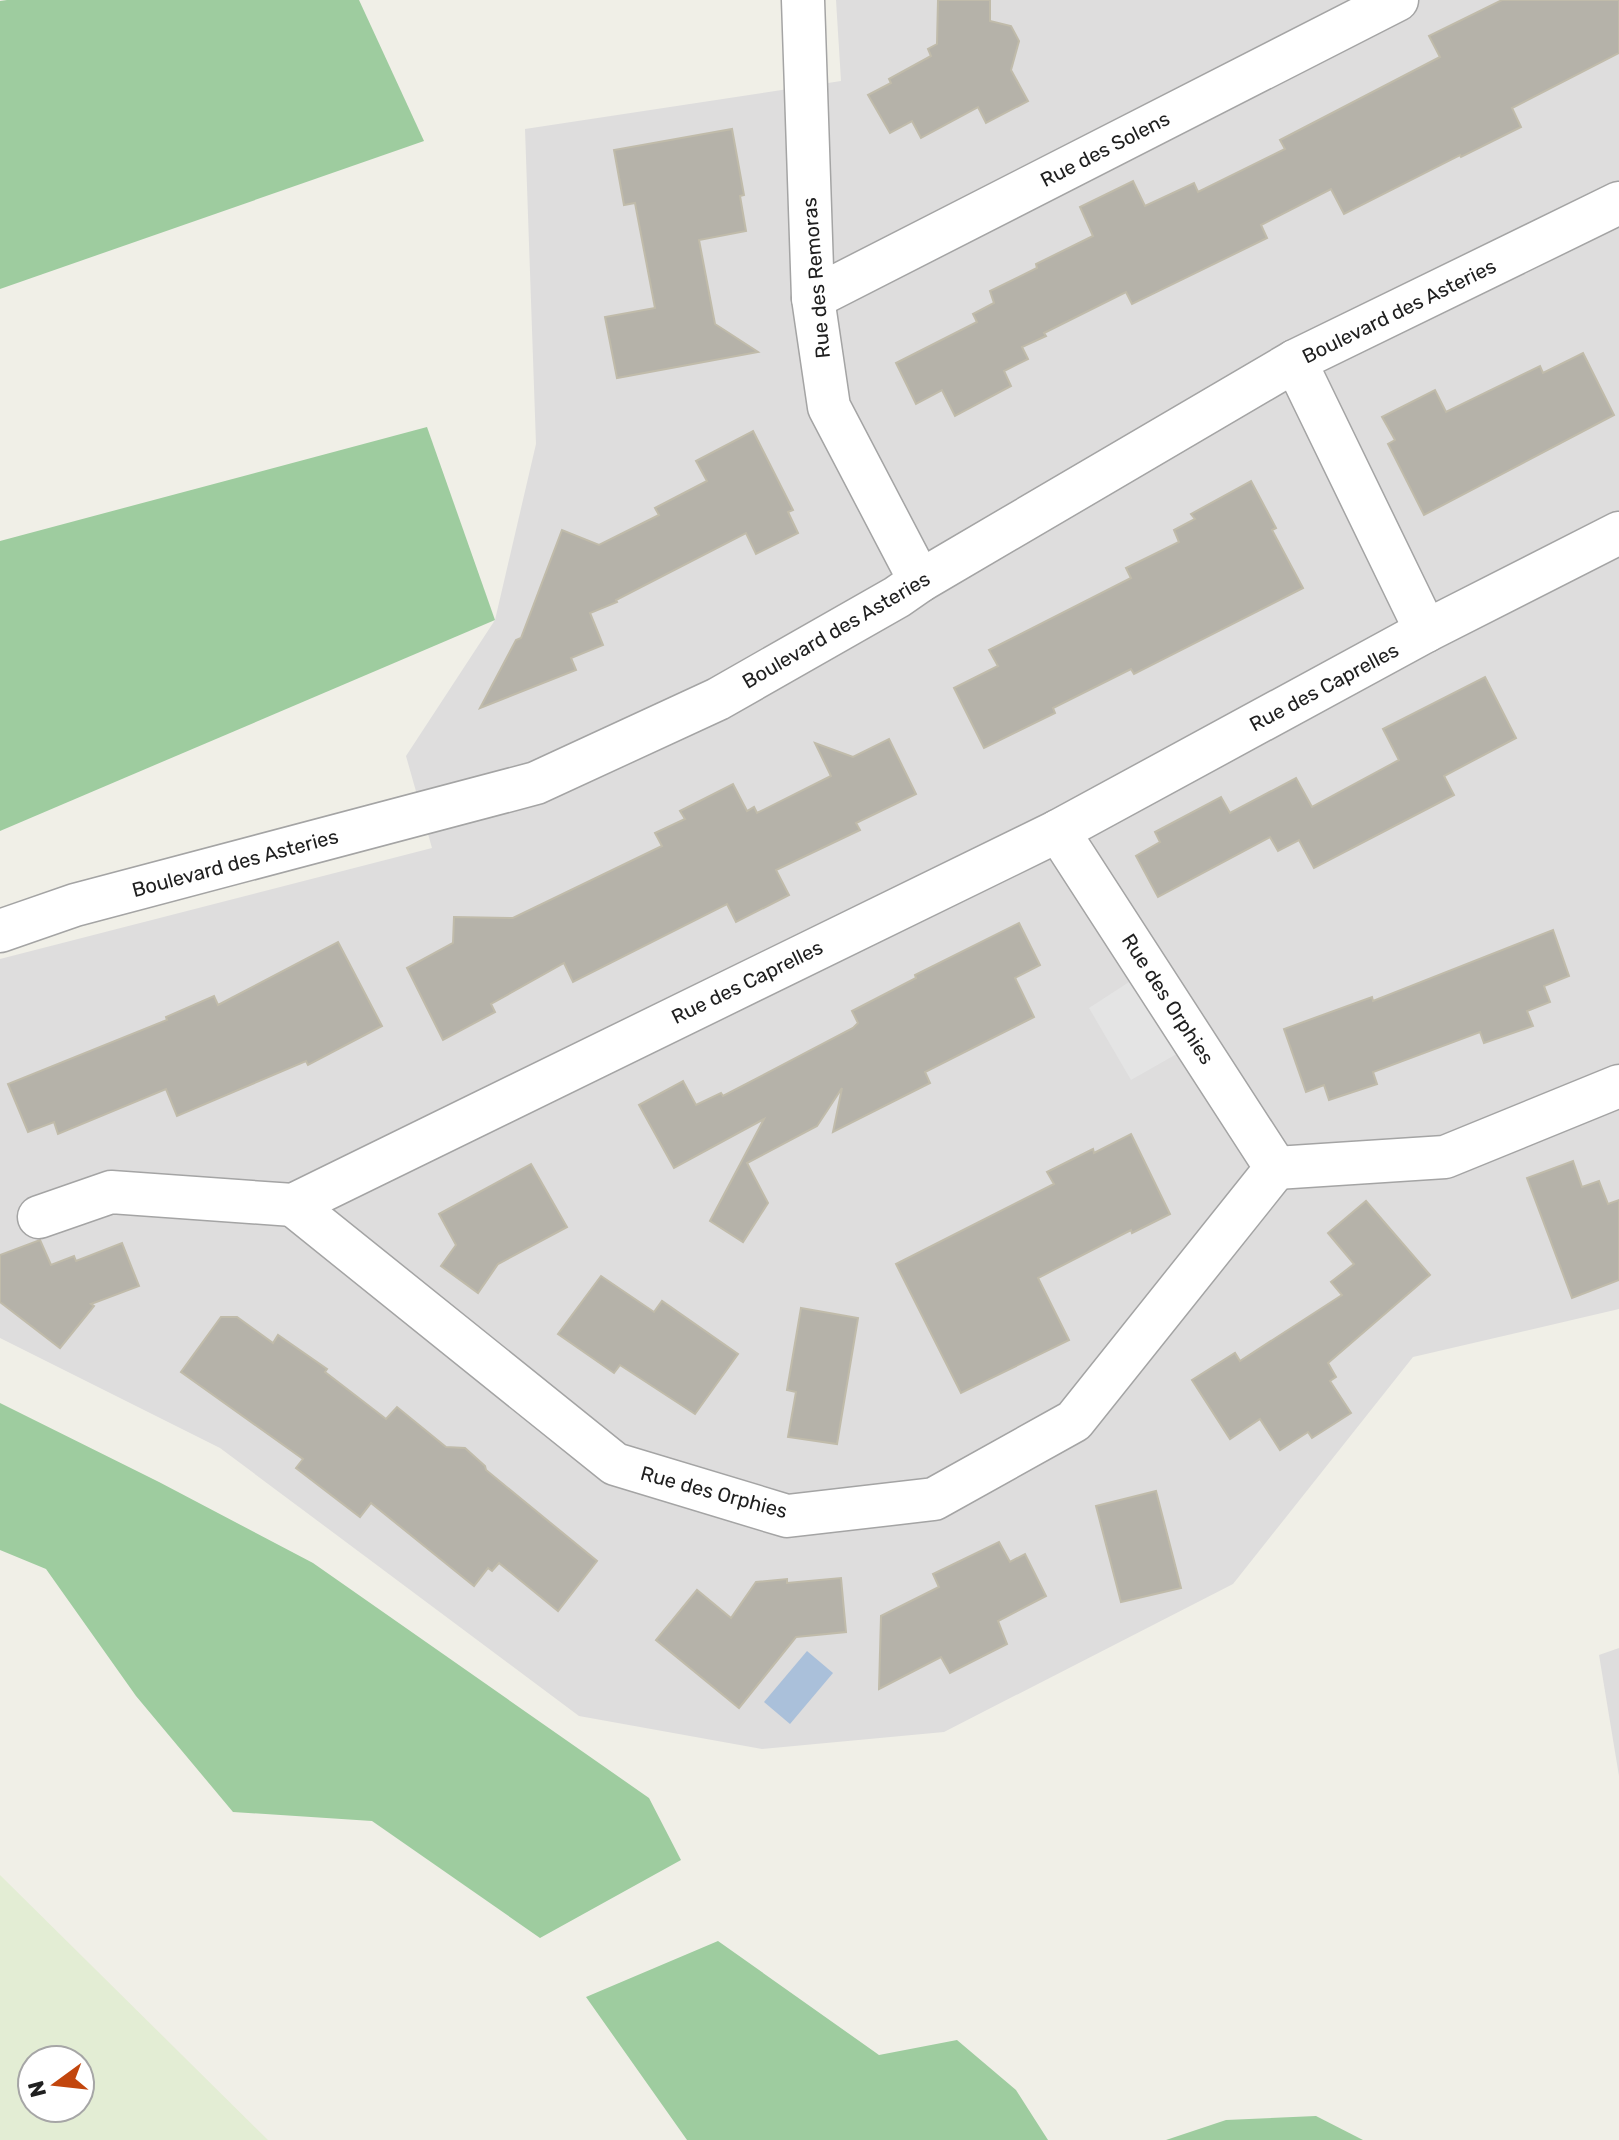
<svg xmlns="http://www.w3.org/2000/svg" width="1619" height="2140" font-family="Rubik,sans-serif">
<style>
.residential{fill:#dedddd}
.farmland{fill:#e3edd4;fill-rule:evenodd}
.forest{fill:#9ecc9f}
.parking{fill:#e4e4e4}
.water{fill:#aac0da}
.building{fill:#b5b2a9;stroke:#c0bbaa;stroke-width:2}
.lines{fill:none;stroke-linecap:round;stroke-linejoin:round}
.street-casing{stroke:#a4a4a4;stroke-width:45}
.street{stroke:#fff;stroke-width:42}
.labels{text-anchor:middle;stroke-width:7;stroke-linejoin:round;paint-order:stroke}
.street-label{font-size:20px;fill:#202020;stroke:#fff}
</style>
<rect width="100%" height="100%" fill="#f0efe7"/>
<g class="residential">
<polygon points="836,0 1619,0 1619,1309 1413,1357 1233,1584 944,1732 762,1749 579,1716 220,1448 0,1338 0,959 432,848 406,756 495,620 536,444 525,129 841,81"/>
<polygon points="1619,1648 1619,1776 1599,1655"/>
</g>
<path class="farmland" d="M 0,1875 L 268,2140 L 0,2140 ZM 32,2060 L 80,2060 L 80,2108 L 32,2108 Z"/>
<g class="forest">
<polygon points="7,0 359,0 424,141 0,289 0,1"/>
<polygon points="427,427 495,620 0,831 0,541"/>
<polygon points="0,1403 159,1482 313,1563 649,1798 681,1860 540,1938 372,1821 233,1812 136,1696 46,1569 0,1550"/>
<polygon points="718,1941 879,2055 957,2040 1016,2090 1048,2140 687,2140 586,1997"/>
<polygon points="1316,2116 1363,2140 1166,2140 1226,2120"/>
</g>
<polygon class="parking" points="1149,969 1196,1043 1131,1080 1089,1008"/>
<polygon class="water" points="807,1651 833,1673 790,1724 764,1702"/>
<g class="building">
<polygon points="938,0 990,0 990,21 1011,26 1019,41 1011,70 1028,101 986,123 978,107 921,138 912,121 890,133 868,95 891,83 889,79 931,56 928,49 937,44"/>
<polygon points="1502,0 1619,0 1619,53 1512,108 1521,127 1461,157 1460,155 1344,214 1331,189 1261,225 1267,238 1132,304 1126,292 1044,333 1046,336 1022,347 1028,359 1004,371 1011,386 955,416 942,390 916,404 896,363 977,322 973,314 994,303 990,291 1037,268 1036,264 1093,236 1080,207 1133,181 1145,206 1194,183 1198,192 1285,149 1280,140 1440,57 1429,36"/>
<polygon points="732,129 744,195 740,196 746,231 699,240 715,324 758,352 617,378 605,317 655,308 635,203 624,205 614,150"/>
<polygon points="1583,353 1614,415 1424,515 1388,444 1395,440 1382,417 1435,390 1446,412 1540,366 1543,373"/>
<polygon points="753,431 793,510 788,512 798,533 756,554 746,533 616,600 617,602 590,613 603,645 571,658 576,670 480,708 516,640 521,638 562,530 599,545 659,515 655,508 707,481 696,461"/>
<polygon points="1251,481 1276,528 1272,530 1303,588 1134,674 1131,669 1053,708 1055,713 984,748 954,688 998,666 989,650 1131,578 1126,568 1179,542 1174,530 1195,519 1191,514"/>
<polygon points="1485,677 1516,738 1444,776 1454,795 1314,868 1299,840 1278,851 1270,837 1158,897 1136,856 1160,842 1155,832 1221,797 1230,813 1296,778 1312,807 1399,760 1383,729"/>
<polygon points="889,739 916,794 856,823 860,830 776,870 789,895 736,922 727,904 573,982 564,963 491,1004 495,1012 443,1040 407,968 453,943 454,917 513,918 662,846 655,833 685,819 680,811 733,784 747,811 754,807 757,813 831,776 815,743 853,757"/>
<polygon points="1019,923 1040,965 1015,978 1034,1017 925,1072 930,1083 833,1132 842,1088 817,1126 747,1163 768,1203 743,1242 710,1221 764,1119 674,1168 639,1105 683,1081 696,1105 721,1093 723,1096 853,1028 858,1023 852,1011 916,978 915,975"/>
<polygon points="1553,930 1569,976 1544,986 1550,1002 1527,1011 1533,1026 1484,1043 1480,1032 1373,1072 1377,1084 1329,1100 1324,1085 1306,1092 1284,1029 1372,997 1373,1001"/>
<polygon points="338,942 382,1026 308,1065 306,1061 177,1116 166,1089 58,1134 54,1122 28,1132 8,1084 167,1020 166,1017 214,996 218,1005"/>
<polygon points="1131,1134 1170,1214 1132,1233 1131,1230 1038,1278 1069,1340 961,1393 896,1264 1054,1184 1047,1172 1093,1149 1094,1153"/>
<polygon points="1573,1161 1582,1187 1599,1181 1608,1204 1619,1200 1619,1280 1572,1298 1527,1178"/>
<polygon points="531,1164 567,1227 498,1264 478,1293 441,1266 456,1245 439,1214"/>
<polygon points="1366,1201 1430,1275 1328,1363 1336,1377 1330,1381 1351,1413 1312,1438 1308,1432 1280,1450 1260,1419 1230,1439 1192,1380 1235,1353 1240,1361 1342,1295 1331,1282 1354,1264 1328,1233"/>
<polygon points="40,1240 51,1265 74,1256 76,1261 122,1243 139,1286 91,1304 94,1306 60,1348 0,1302 0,1255"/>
<polygon points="601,1276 654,1312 662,1301 738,1354 695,1414 620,1365 614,1373 558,1334"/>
<polygon points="801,1308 858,1318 837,1444 788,1437 796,1392 787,1390"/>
<polygon points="221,1317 237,1317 273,1343 278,1335 327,1369 325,1372 386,1419 397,1407 446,1447 465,1448 485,1466 486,1470 597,1561 558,1611 499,1563 492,1571 488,1568 474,1586 371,1503 360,1517 296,1468 303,1459 181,1372"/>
<polygon points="1156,1491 1181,1588 1121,1602 1096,1506"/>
<polygon points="999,1542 1010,1562 1025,1554 1046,1596 998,1621 1007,1644 950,1673 941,1657 879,1689 881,1616 939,1587 933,1574"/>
<polygon points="841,1578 846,1632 796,1637 739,1708 656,1640 697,1590 731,1618 756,1582 787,1579 787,1583"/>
</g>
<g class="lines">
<g class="street-casing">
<g id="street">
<polyline points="803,0 813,298 829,407 920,581"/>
<polyline points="813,298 1397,0"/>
<polyline points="1295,361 1426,631"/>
<polyline points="0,931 75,905 536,783 718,699 897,597 920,581 1295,361 1619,203"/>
<polyline points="1276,1168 1445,1157 1619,1086"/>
<polyline points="293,1205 615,1464 787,1516 934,1499 1074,1421 1276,1168 1058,831"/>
<polyline points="39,1217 111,1192 293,1205 1058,831 1426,631 1619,533"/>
</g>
</g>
<use href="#street" class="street"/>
</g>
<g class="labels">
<g class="street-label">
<text transform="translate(1105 149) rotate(-27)" y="7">Rue des Solens</text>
<text transform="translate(816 278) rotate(-95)" y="7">Rue des Remoras</text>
<text transform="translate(1399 311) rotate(-26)" y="7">Boulevard des Asteries</text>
<text transform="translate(836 630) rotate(-30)" y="7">Boulevard des Asteries</text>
<text transform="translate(1324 687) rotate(-28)" y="7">Rue des Caprelles</text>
<text transform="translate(235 863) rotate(-15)" y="7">Boulevard des Asteries</text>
<text transform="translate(747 982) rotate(-26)" y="7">Rue des Caprelles</text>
<text transform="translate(1168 999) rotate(57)" y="7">Rue des Orphies</text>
<text transform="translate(714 1492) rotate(15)" y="7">Rue des Orphies</text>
</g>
</g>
<g transform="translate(56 2084) rotate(255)"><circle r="38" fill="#ffffff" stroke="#a6a6a6" stroke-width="2"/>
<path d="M0-6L14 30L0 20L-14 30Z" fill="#c2460d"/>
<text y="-12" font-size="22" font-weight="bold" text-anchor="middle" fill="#202020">N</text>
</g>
</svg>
